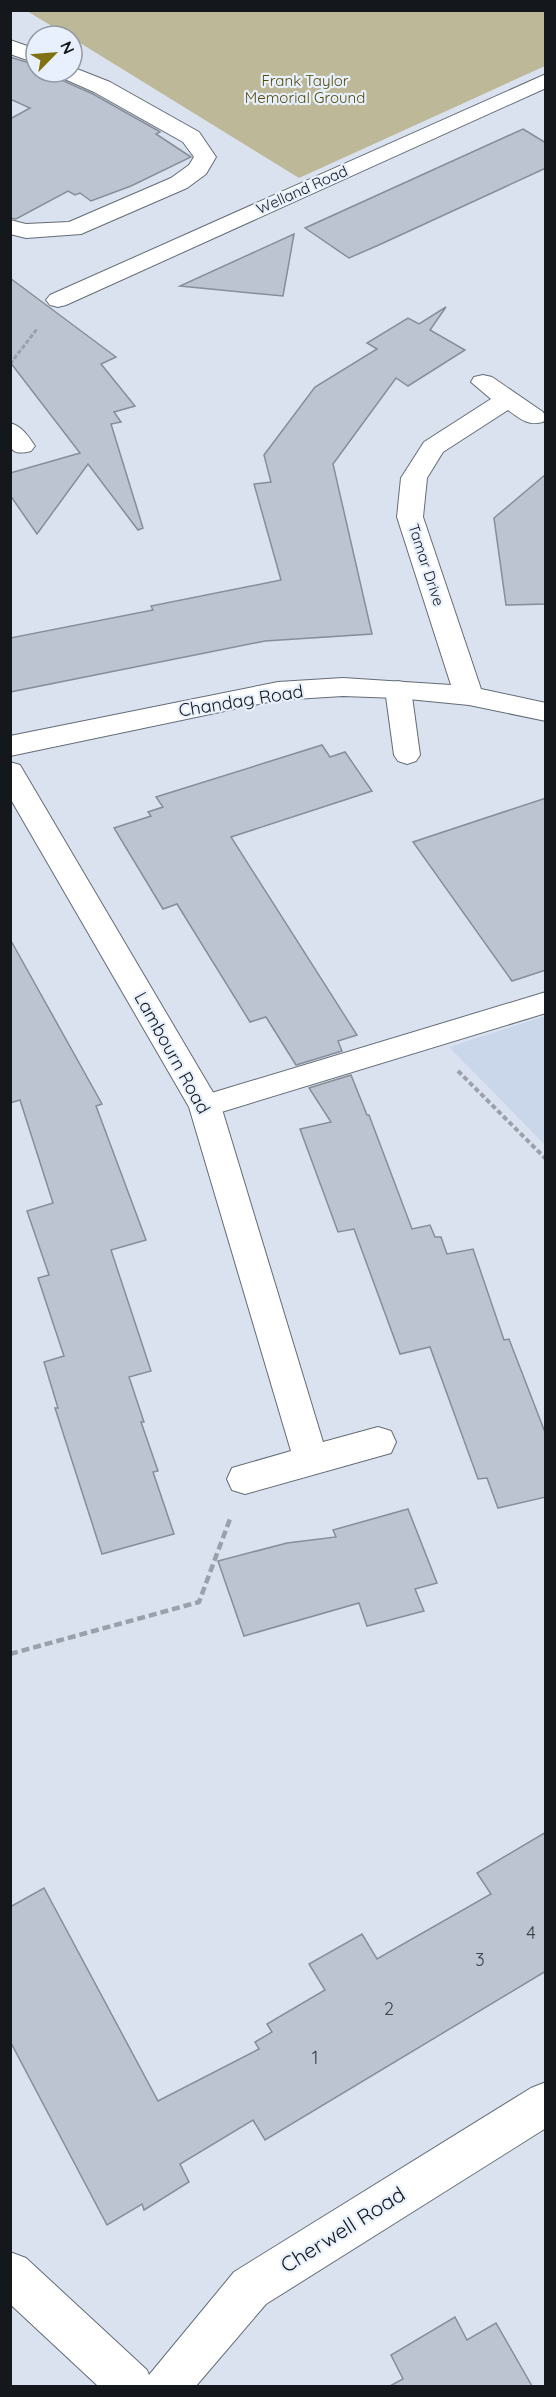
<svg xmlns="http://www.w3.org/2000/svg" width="556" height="2397" font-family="Quicksand,sans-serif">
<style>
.built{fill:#cad7ea}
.green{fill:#bdb898}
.building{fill:#bbc4d0;stroke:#868e99;stroke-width:1.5}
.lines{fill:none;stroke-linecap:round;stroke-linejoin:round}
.lane-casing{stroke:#646c77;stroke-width:2}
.street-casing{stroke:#646c77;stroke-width:2}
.path-far2{stroke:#9ba1ab;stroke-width:3;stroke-dasharray:4.5 2;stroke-linecap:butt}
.path-far1{stroke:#9ba1ab;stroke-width:4;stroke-dasharray:5 3;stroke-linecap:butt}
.path{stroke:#9ba1ab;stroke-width:4.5;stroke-dasharray:8 4;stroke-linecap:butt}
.lane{fill:#fff;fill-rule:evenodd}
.street{fill:#fff;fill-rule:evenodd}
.labels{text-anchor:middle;stroke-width:4.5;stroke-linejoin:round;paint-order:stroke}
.far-park-label{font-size:15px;fill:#544a05;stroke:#e7f0fc}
.far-street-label{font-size:15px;fill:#14171b;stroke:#e7f0fc}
.street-label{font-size:18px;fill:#14171b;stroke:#e7f0fc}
.near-number-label{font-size:18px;fill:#3e4248}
.near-street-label{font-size:21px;fill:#14171b;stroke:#e7f0fc}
</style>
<rect width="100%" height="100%" fill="#dae2ef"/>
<polygon class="built" points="545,1016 546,1016 545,1145 449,1047"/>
<polygon class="green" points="27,11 545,11 545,66 299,178 72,38 72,36 68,36"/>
<g class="building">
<polygon points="10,57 36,65 36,72 55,72 59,79 93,94 157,130 160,132 156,134 191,157 131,186 91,201 80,193 75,195 68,191 16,219 10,218 10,119 30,108 10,99"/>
<polygon points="523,129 546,143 546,168 381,244 349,258 305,228"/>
<polygon points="294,234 283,296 180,286"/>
<polygon points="10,278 116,357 101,364 135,406 114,412 121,422 111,424 143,528 138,530 88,464 37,534 10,495 10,473 80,453 10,362"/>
<polygon points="446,307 430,330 465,350 408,386 396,378 333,464 372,634 265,641 10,692 10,638 153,610 151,606 281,580 254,484 271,482 264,455 315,387 377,349 367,343 408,318 419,324"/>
<polygon points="546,474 546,604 506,605 494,518"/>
<polygon points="322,745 330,757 345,752 372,791 231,837 357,1035 338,1041 342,1051 296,1065 266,1017 250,1022 177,904 163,909 114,828 151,816 148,812 163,807 156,797"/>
<polygon points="546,798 546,970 512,981 413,842"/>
<polygon points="10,939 102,1104 96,1106 146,1240 111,1250 151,1371 129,1377 144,1422 141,1422 158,1471 153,1472 174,1534 102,1554 55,1408 58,1408 44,1362 64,1356 38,1278 49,1275 27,1211 53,1203 20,1100 10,1103"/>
<polygon points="351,1075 367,1115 369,1115 412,1229 430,1225 435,1237 441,1237 447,1254 473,1249 504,1340 509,1339 546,1435 546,1497 498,1508 487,1478 478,1479 430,1347 400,1354 354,1229 338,1232 300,1129 331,1122 309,1088"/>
<polygon points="408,1509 437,1583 415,1589 424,1611 367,1626 359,1603 244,1636 218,1561 287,1543 336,1537 333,1530"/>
<polygon points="546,1832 546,1971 265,2140 253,2120 180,2164 189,2182 144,2210 142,2204 107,2225 10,2041 10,1907 44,1888 158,2101 259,2049 255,2042 272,2032 267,2024 325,1990 309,1964 362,1934 377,1959 491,1894 477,1873"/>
<polygon points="455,2317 467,2340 496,2323 532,2386 390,2386 403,2379 391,2355"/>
</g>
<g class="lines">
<g class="lane-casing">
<g id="lane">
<polygon points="398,681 407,683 411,689 420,755 416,761 407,764 398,761 394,755 385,689 389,683"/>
<polygon points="546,992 546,1013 205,1117 195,1114 190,1106 195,1098"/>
</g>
</g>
<g class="street-casing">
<g id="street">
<polygon points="10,40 36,49 36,63 10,54"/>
<polygon points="72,67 110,82 199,132 216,157 206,174 187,188 81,234 26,238 10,234 10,220 26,224 69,222 171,178 189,165 194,157 183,142 94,92 60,77 57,72 72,72"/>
<polygon points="546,74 546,88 66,305 58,307 50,305 46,300 50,295"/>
<path d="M 483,375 L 492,377 L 543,412 L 546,418 L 543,422 C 528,426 520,419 508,410 L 443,452 L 427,478 L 423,517 L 481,689 L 546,703 L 546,721 L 469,705 L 398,698 L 343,696 L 278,700 L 10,756 L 10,736 L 278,682 L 343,678 L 451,685 L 397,517 L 401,478 L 424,442 L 491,399 L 471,382 L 474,377 Z"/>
<path d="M 10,423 C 22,426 28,436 35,446 L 31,451 C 5,458 10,441 10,423 Z"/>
<polygon points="10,762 20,765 221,1106 323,1442 378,1427 391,1431 396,1442 391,1453 245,1494 232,1490 227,1479 232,1468 291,1451 189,1107 10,798"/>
<polygon points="546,2082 546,2128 266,2304 196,2386 98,2386 10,2304 10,2252 26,2258 147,2370 149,2375 234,2272 531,2088"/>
</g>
</g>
<polyline class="path-far2" points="10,364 37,329"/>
<polyline class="path-far1" points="458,1071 546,1159"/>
<polyline class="path" points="10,1654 199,1602 230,1519"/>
<use href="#lane" class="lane"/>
<use href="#street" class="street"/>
</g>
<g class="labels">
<g class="far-park-label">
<text x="305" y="86">Frank Taylor<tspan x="305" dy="17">Memorial Ground</tspan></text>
</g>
<g class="far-street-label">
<text transform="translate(302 190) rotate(-24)" y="5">Welland Road</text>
<text transform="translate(426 565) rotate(72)" y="5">Tamar Drive</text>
</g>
<g class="street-label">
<text transform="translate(241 701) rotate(-9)" y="6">Chandag Road</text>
<text transform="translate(172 1053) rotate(61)" y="6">Lambourn Road</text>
</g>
<g class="near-number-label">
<text x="531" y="1939">4</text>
<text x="480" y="1966">3</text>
<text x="389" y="2015">2</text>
<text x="315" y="2064">1</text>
</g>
<g class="near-street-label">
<text transform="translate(343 2230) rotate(-32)" y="7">Cherwell Road</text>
</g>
</g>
<rect width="556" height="2397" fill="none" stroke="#14171b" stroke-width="24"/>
<g transform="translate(54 54) rotate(65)"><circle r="28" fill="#e7f0fc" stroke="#9399a2" stroke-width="1.5"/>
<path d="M0-4.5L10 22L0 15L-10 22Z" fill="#807213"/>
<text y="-9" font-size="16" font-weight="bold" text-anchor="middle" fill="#14171b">N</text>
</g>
</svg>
